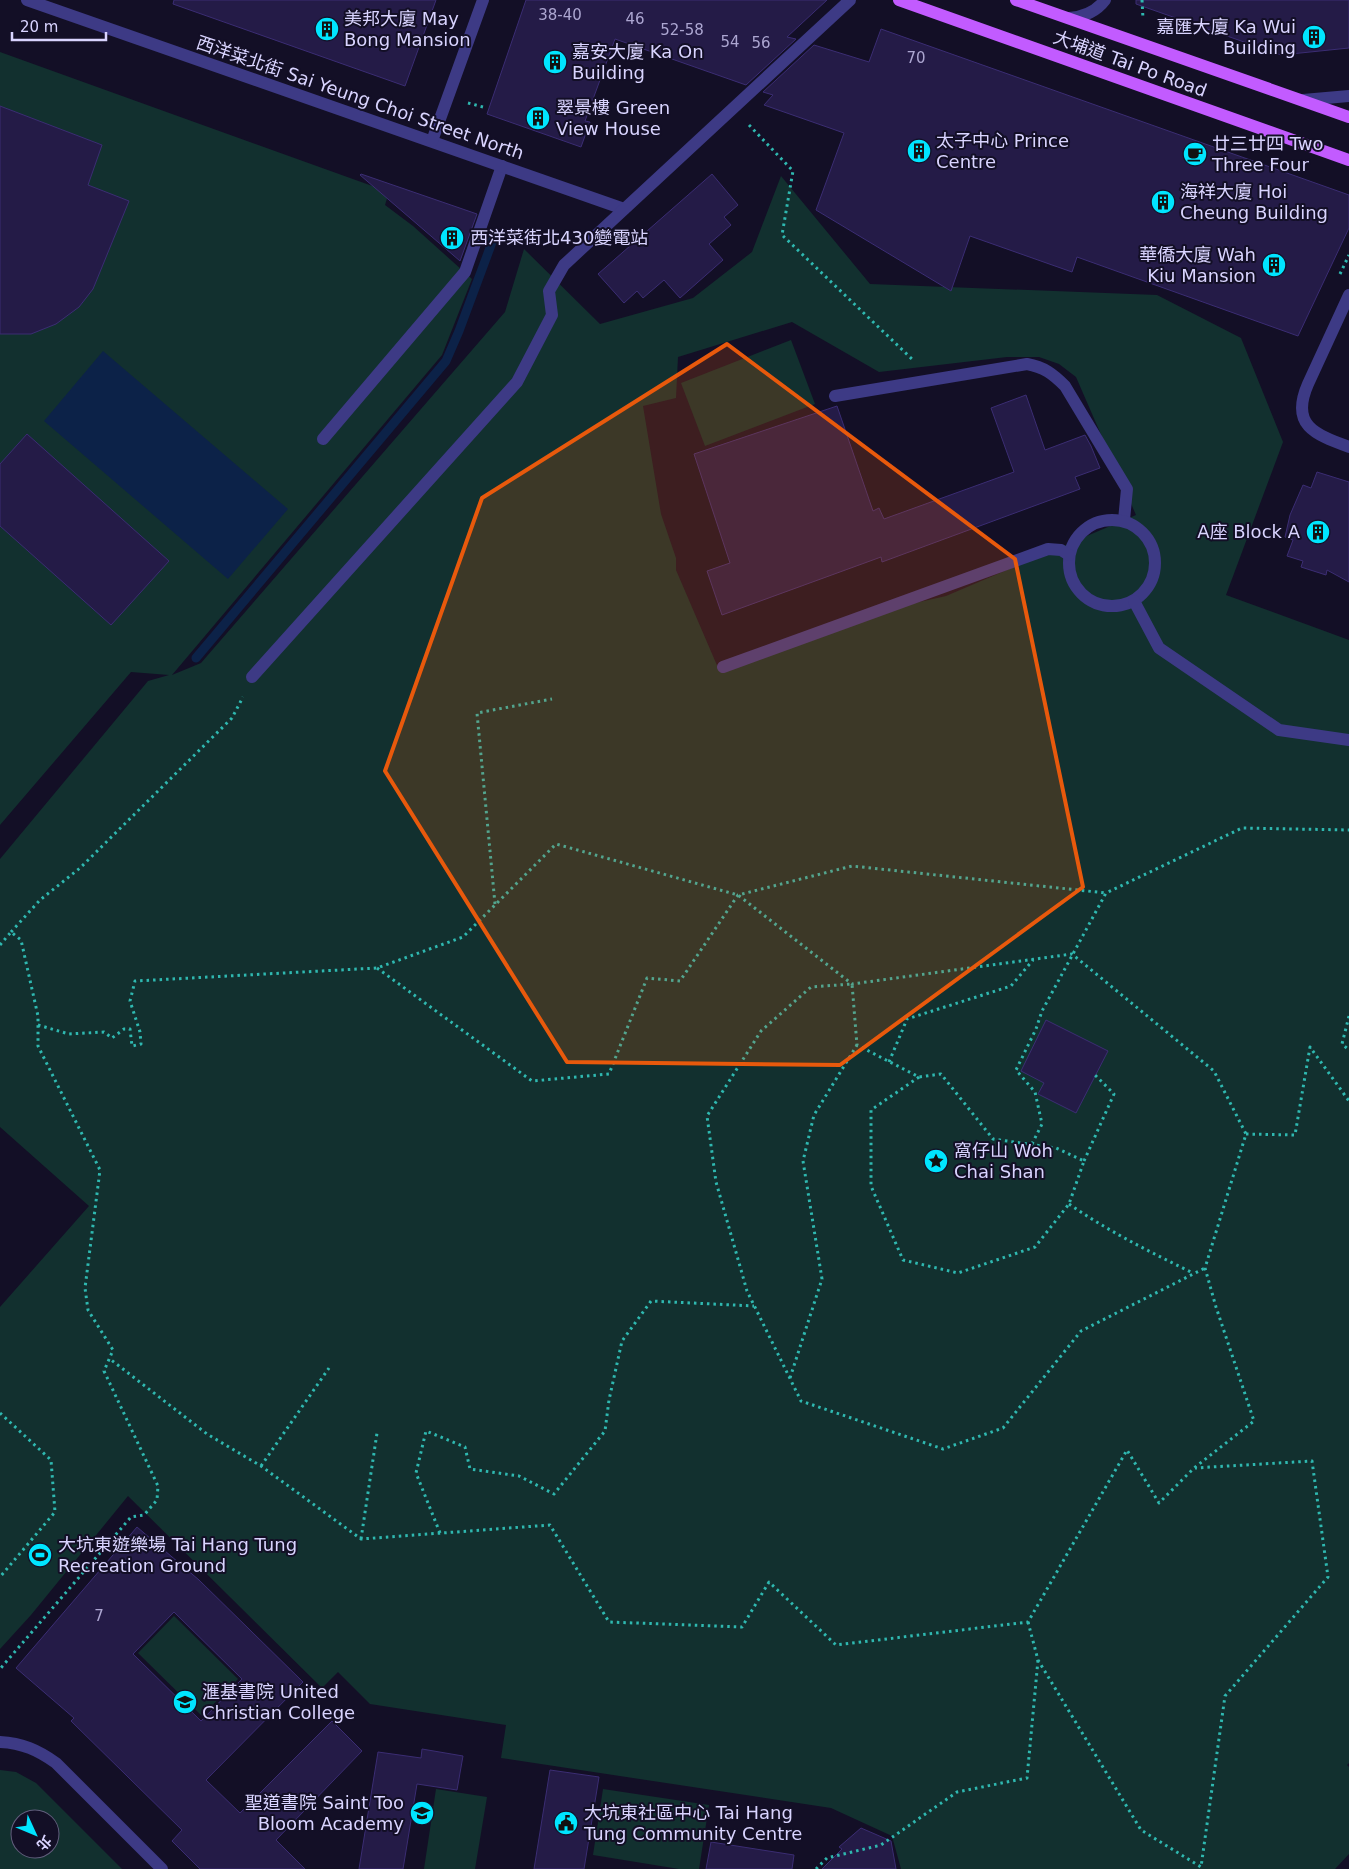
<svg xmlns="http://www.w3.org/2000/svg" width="1349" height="1869" font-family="'DejaVu Sans','Noto Sans TC',sans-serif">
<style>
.green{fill:#12302f;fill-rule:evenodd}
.water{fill:#0c2248}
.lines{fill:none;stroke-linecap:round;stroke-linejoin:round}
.stream{stroke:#0c2248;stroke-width:9}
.building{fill:#241b47;stroke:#3b2d73;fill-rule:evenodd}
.path{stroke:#2fb8b0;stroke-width:3;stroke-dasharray:2.5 4;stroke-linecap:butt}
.lane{stroke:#3d3a85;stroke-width:12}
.street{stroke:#3d3a85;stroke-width:12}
.primary{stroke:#c25bff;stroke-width:12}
.marked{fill:#e8590c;fill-opacity:0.2;stroke:#e8590c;stroke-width:4;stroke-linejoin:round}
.labels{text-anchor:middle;stroke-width:4;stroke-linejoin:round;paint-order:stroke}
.number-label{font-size:15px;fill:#aca6d1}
.poi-label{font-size:18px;fill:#d9d4ff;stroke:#130f26;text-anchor:start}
.street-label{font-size:18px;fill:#d9d4ff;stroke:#130f26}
</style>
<rect width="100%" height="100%" fill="#130f26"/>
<g class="green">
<path d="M 0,52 L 389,192 L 385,205 L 413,226 L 472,279 L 442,355 L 172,675 L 201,663 L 505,312 L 524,249 L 600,324 L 693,298 L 752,252 L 781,176 L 870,284 L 1157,295 L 1241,338 L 1283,442 L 1226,595 L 1349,640 L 1349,1763 L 1347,1765 L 1349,1767 L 1349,1854 L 1335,1869 L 901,1869 L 892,1836 L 831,1808 L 501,1758 L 506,1725 L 370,1704 L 338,1672 L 322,1688 L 128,1496 L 31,1615 L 0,1649 L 0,1307 L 89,1206 L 0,1127 L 0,859 L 148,681 L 169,675 L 131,672 L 0,825 ZM 792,322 L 879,372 L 1007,357 L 1039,357 L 1059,364 L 1076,377 L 1136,515 L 946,596 L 884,610 L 719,670 L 676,570 L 676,558 L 661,514 L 643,406 L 676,398 L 678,357 Z"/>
<polygon points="791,340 815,404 705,446 681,383"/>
<polygon points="174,1616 238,1679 202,1716 138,1653"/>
<path d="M 0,1770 L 16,1772 L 36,1783 L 122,1869 L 0,1869 ZM 20,1819 L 50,1819 L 50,1849 L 20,1849 Z"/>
<polygon points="436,1789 487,1797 475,1869 424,1869"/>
<polygon points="603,1789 709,1805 699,1869 679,1869 593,1855"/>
</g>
<polygon class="water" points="103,351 288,509 228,579 44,421"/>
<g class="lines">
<polyline class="stream" points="196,658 446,361 459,331 494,237"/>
</g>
<g class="building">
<polygon points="174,0 436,0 405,86 173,4"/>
<polygon points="526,0 827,0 787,37 796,39 746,85 615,39 585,121 590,122 581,147 487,114"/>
<polygon points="1136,0 1349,0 1349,48 1281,55 1136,4"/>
<polygon points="881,29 1349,195 1349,228 1298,336 1077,257 1072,272 970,236 951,291 816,210 844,133 764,105 773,95 763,92 814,45 869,62"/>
<polygon points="0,106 102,145 88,185 129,201 93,289 79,307 56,324 31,334 0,334"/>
<polygon points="361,174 477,214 460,261 360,175"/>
<polygon points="712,174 738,205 724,217 731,225 709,244 723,260 680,298 664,280 643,298 637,291 624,303 598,274"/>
<polygon points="1026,395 1045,450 1085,435 1091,446 1100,468 1075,477 1080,489 882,562 881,557 722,615 707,571 730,563 694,454 837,406 873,511 879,508 884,519 1014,472 991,408"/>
<polygon points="27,434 169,561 111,625 0,526 0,464"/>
<polygon points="1317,472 1349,482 1349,582 1327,570 1326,575 1301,567 1303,561 1287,556 1293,540 1285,537 1290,515 1303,485 1311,488"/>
<polygon points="1046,1020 1108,1051 1076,1113 1038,1094 1044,1083 1021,1071"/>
<path d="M 137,1527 L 199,1580 L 303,1682 L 206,1780 L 240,1813 L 332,1721 L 362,1751 L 276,1840 L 305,1869 L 200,1869 L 172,1841 L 182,1830 L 71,1721 L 74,1718 L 16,1668 ZM 174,1612 L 242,1679 L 201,1721 L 133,1654 Z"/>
<polygon points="422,1749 463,1756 457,1790 417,1784 403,1869 359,1869 378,1752 421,1758"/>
<polygon points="550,1770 599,1777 584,1869 534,1869"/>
<polygon points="861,1828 891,1841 896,1869 822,1869 842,1849 839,1847"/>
<polygon points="711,1842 794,1855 792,1869 706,1869"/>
</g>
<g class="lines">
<g class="path">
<polyline points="1142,0 1143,19"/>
<polyline points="468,103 483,107"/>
<polyline points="749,125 793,171 782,235 914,361"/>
<polyline points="1340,274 1349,255"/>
<polyline points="495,904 477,713 552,699"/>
<polyline points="11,932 40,900 80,868 232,718 243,697"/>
<polyline points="0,945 11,932 21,940 38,1016 38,1046 100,1170 85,1288 88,1310 113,1350 104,1371 158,1486 157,1500 144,1515 131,1517 0,1669"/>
<polyline points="377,968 532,1081 609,1074 647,978 680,981 738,895 852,866 1106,893"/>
<polyline points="1349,1016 1342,1044 1349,1050"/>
<polyline points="38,1025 69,1034 104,1032 112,1038 124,1029 130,1029 132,1046 141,1044 140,1032 130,1001 135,981 377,968 463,937 556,844 738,895 852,984 1072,954 1214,1071 1246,1134 1205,1268 1216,1307 1254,1421 1194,1468 1159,1503 1127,1450 1028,1622 836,1645 769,1582 742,1627 609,1622 550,1525 361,1539 261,1466 207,1434 110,1359"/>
<polyline points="889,1062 907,1019 1011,986 1033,960"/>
<polyline points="919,1077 871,1110 871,1186 903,1260 958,1273 1035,1247 1069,1204 1084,1161 1056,1148 993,1139 941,1074 919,1077 857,1045 852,984 811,987 761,1031 707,1116 716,1182 747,1291 801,1401 943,1449 1003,1428 1081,1331 1205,1268"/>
<polyline points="1246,1134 1295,1135 1310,1047 1349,1101"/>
<polyline points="1032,1144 1042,1124 1035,1092 1016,1070 1036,1029 1042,1011 1106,893 1242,828 1349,830"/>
<polyline points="1084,1161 1114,1094 1095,1075"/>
<path d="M 1069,1204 C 1108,1231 1150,1252 1193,1273"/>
<polyline points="790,1378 822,1279 803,1161 814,1115 857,1045"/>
<polyline points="0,1413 51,1460 55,1512 0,1577"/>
<polyline points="261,1466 329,1368"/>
<polyline points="440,1533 416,1473 426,1431 465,1447 470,1469 519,1476 554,1494 605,1431 609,1400 622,1341 651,1301 754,1306"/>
<polyline points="361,1539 377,1433"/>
<polyline points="1028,1622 1038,1660 1141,1830 1201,1867 1225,1696 1328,1577 1312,1461 1195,1468"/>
<polyline points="816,1869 827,1858 881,1845 957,1792 1027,1778 1038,1660"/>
</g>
<g class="lane">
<path d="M 835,396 L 1027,364 C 1044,367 1053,374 1065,386 L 1127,489 L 1124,520"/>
<polyline points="323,439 465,272 502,166"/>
<circle cx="1112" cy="563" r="43"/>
<polyline points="1134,601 1159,648 1279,730 1349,740"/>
<polyline points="723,667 1048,549 1061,550 1069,555"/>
</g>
<g class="street">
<polyline points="27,0 624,209"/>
<path d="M 1069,18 C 1083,17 1096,12 1105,0"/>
<polyline points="1303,100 1349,96"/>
<polyline points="432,141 483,0"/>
<path d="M 1349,295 L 1308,384 C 1290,425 1314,434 1349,447"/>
<polyline points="252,677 517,382 552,315 549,291 564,265 850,0"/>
<path d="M 0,1742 C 22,1743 38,1750 56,1763 L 162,1869"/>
</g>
<g class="primary">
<polyline points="899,0 1349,160"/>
<polyline points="1016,0 1349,117"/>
</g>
</g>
<path class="marked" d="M 727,344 L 1015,559 L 1083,887 L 840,1065 L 567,1062 L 385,771 L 482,498 Z"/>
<defs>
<g id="building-disc" transform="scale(1.25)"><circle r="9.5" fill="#00e5ff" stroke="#130f26"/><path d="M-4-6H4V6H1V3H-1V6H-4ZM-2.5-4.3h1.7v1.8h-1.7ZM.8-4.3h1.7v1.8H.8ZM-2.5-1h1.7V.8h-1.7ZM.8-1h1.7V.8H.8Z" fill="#111"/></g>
<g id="cafe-disc" transform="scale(1.25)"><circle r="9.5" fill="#00e5ff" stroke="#130f26"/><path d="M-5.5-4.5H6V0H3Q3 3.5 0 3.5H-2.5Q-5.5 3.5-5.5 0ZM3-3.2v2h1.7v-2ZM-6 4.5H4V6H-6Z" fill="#111"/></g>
<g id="sight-disc" transform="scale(1.25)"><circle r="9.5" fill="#00e5ff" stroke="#130f26"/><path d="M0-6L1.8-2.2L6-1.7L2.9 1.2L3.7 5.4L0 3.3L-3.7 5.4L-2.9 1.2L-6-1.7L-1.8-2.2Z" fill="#111"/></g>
<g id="stadium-disc" transform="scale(1.25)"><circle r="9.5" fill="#00e5ff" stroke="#130f26"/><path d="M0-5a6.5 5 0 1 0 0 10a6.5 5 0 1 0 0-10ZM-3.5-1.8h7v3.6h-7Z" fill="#111"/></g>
<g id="school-disc" transform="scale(1.25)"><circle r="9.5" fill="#00e5ff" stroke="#130f26"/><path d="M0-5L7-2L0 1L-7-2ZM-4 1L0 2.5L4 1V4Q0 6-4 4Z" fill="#111"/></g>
<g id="civic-disc" transform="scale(1.25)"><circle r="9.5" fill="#00e5ff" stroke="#130f26"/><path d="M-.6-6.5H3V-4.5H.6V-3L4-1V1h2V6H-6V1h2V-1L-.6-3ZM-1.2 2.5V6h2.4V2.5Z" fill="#111"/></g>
</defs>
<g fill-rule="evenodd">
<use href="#building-disc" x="327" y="29"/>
<use href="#building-disc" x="1314" y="37"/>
<use href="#building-disc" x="555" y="62"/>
<use href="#building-disc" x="538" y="118"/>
<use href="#building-disc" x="919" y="151"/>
<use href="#cafe-disc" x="1195" y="154"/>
<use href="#building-disc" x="1163" y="202"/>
<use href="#building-disc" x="452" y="238"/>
<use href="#building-disc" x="1274" y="265"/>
<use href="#building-disc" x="1318" y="532"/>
<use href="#sight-disc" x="936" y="1161"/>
<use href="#stadium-disc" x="40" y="1555"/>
<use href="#school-disc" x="185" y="1702"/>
<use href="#school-disc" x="422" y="1813"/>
<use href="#civic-disc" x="566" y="1823"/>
</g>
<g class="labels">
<g class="number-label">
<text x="560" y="20">38-40</text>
<text x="635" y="24">46</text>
<text x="682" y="35">52-58</text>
<text x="730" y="47">54</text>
<text x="761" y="48">56</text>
<text x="916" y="63">70</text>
<text x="99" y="1621">7</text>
</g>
<g class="poi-label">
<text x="344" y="25">美邦大廈 May<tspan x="344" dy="21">Bong Mansion</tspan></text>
<text x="1296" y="33" text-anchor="end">嘉匯大廈 Ka Wui<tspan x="1296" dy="21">Building</tspan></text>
<text x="572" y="58">嘉安大廈 Ka On<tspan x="572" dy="21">Building</tspan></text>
<text x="556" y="114">翠景樓 Green<tspan x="556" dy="21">View House</tspan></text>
<text x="936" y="147">太子中心 Prince<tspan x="936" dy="21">Centre</tspan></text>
<text x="1212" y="150">廿三廿四 Two<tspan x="1212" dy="21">Three Four</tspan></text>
<text x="1180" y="198">海祥大廈 Hoi<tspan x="1180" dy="21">Cheung Building</tspan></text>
<text x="470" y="244">西洋菜街北430變電站</text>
<text x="1256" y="261" text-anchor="end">華僑大廈 Wah<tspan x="1256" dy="21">Kiu Mansion</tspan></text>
<text x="1300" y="538" text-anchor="end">A座 Block A</text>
<text x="954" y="1157">窩仔山 Woh<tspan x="954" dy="21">Chai Shan</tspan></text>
<text x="58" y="1551">大坑東遊樂場 Tai Hang Tung<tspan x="58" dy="21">Recreation Ground</tspan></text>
<text x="202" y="1698">滙基書院 United<tspan x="202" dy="21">Christian College</tspan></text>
<text x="404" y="1809" text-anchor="end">聖道書院 Saint Too<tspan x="404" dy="21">Bloom Academy</tspan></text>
<text x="584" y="1819">大坑東社區中心 Tai Hang<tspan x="584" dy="21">Tung Community Centre</tspan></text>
</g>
<g class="street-label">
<text transform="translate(1130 64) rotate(20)" y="6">大埔道 Tai Po Road</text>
<text transform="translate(360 98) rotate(19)" y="6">西洋菜北街 Sai Yeung Choi Street North</text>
</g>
</g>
<g transform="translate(35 1834) rotate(134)"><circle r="24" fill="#130f26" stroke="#625e7d"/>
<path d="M0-4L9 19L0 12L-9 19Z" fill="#00e5ff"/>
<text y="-8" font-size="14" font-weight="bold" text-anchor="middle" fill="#d9d4ff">北</text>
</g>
<path d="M12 32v8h94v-8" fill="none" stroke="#d9d4ff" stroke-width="2.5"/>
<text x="20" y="32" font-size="15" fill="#d9d4ff" stroke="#130f26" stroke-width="4" paint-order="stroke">20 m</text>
</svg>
